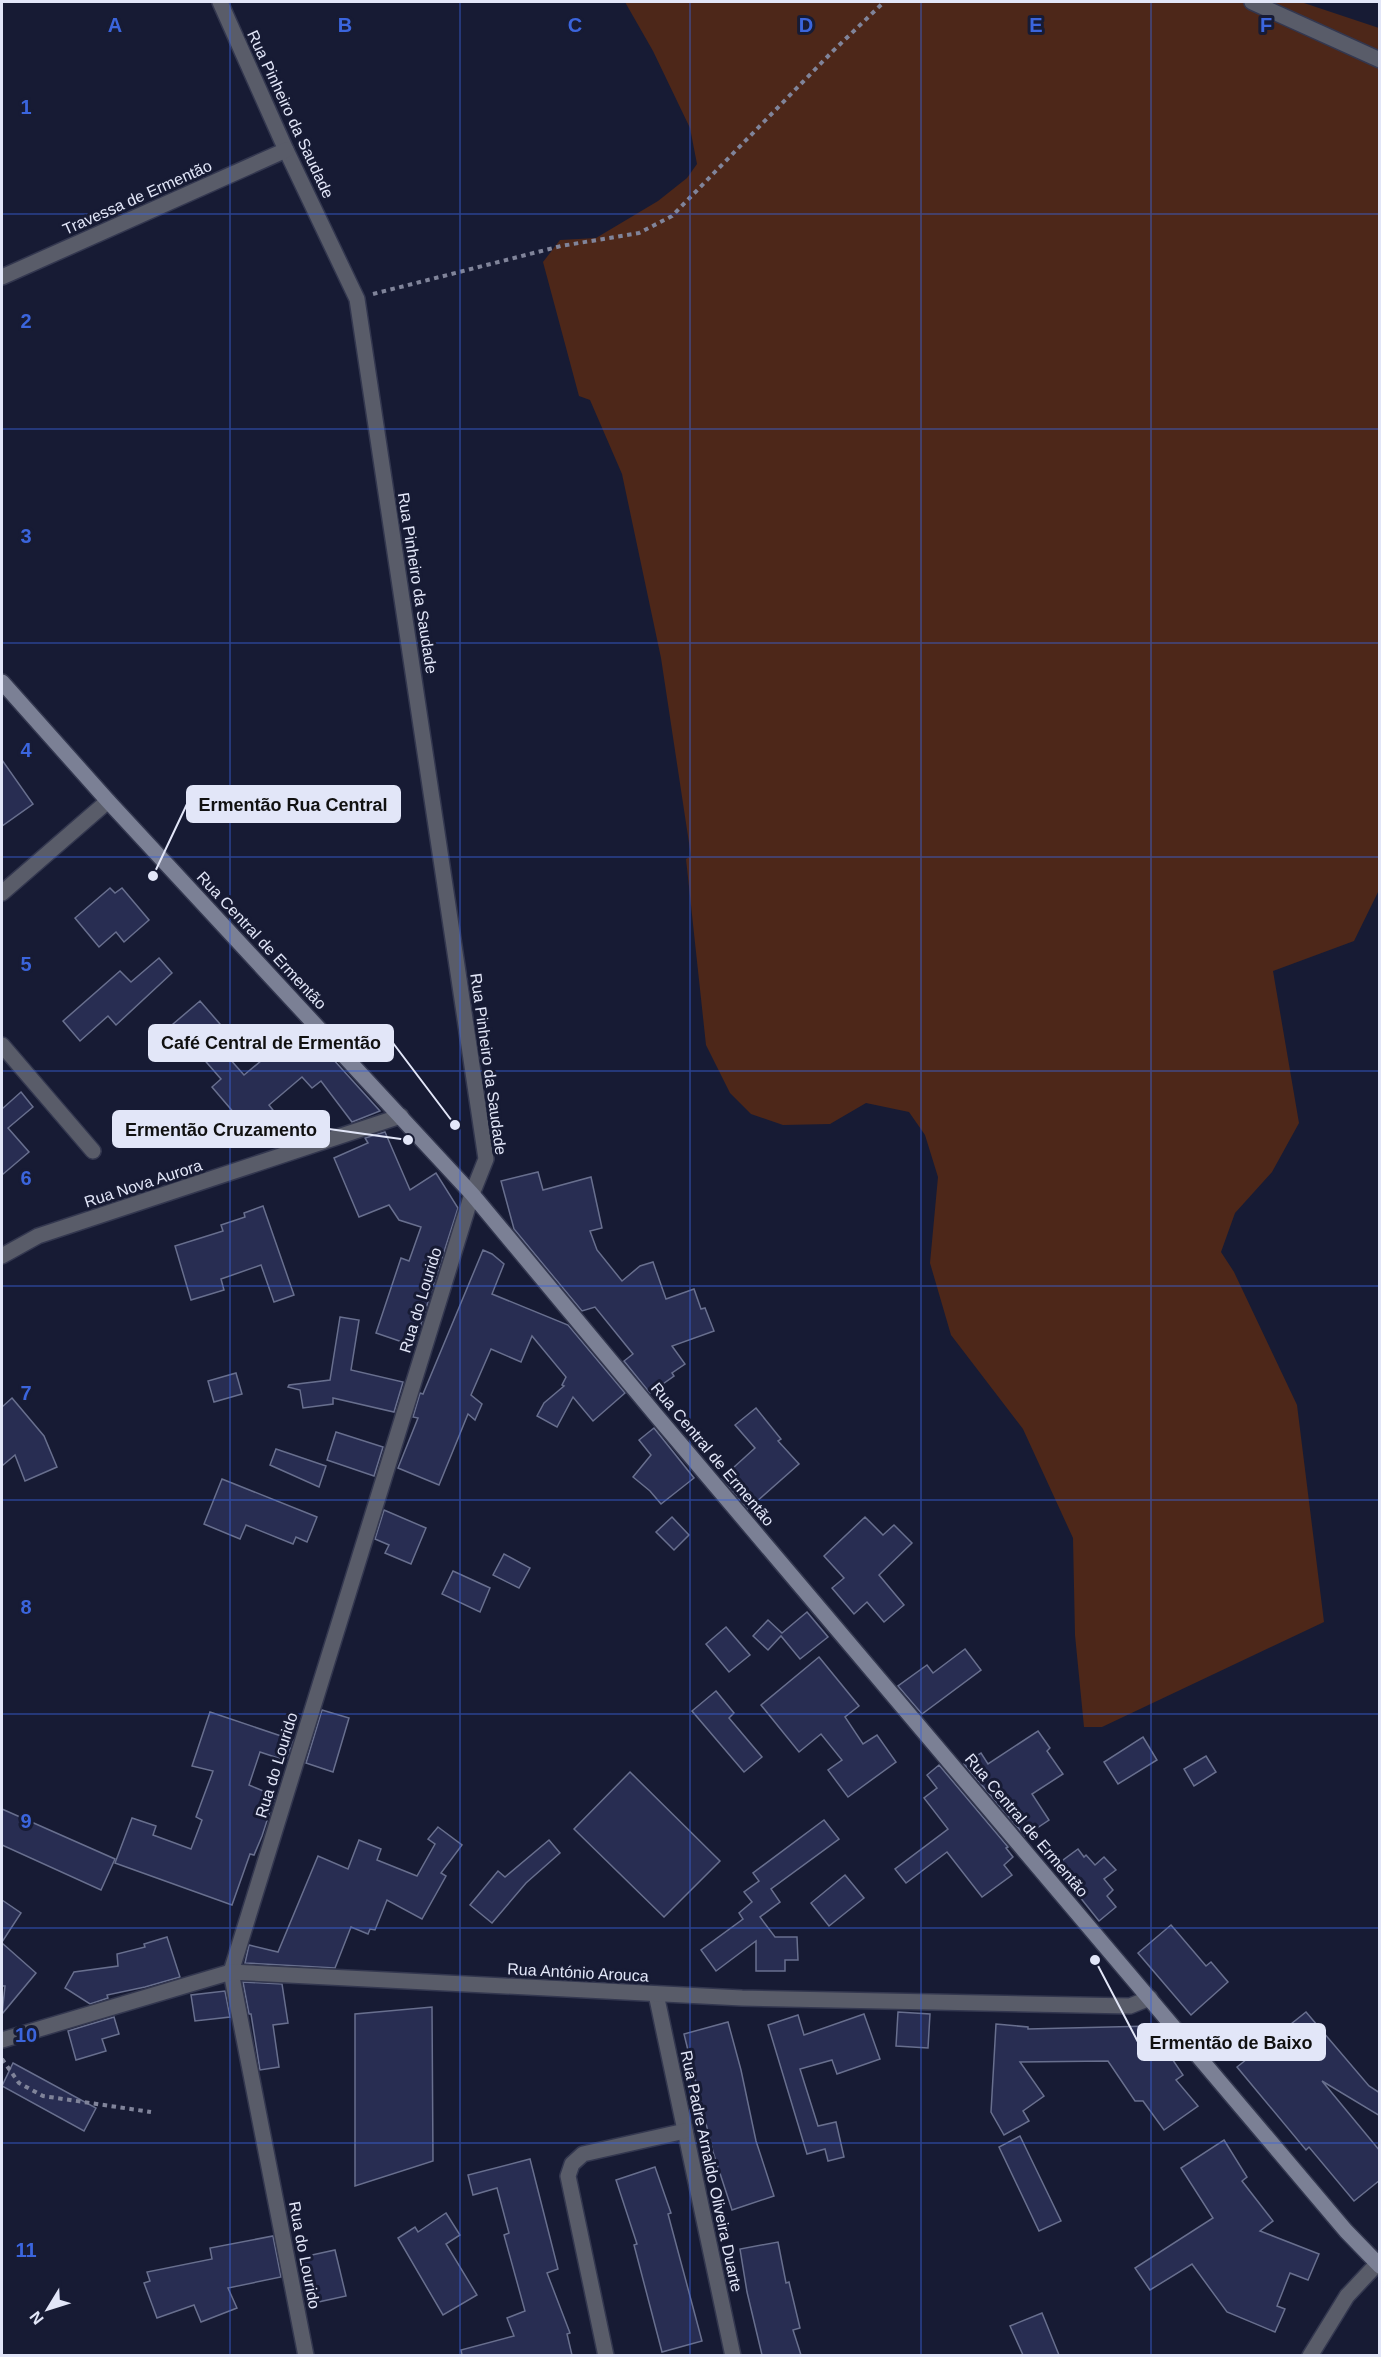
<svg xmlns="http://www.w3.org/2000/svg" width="1381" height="2357" font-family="Helvetica,sans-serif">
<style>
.green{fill:#4d2719}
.building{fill:#282d52;stroke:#686f8e;stroke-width:1.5}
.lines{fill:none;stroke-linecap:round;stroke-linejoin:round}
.street-casing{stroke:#33374f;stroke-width:18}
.secondary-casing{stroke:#33374f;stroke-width:18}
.path{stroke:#80849a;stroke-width:4;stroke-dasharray:4.5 4.5;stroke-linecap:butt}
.street{stroke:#595c69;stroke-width:15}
.secondary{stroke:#7b8095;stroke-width:15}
.grid{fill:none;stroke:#3b65dd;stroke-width:1.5;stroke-opacity:0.55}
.labels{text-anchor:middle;stroke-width:6;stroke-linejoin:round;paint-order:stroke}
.street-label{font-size:16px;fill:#e2e6f8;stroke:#171b34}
.grid-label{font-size:20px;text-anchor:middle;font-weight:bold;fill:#3b65dd;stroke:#171b34;stroke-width:6;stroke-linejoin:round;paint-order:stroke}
.leader{fill:none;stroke:#e2e6f8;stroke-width:2}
.callout-dot{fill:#e2e6f8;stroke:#171b34;stroke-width:2}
.callout{fill:#e2e6f8;stroke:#e2e6f8;stroke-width:2}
.callout-label{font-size:18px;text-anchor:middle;font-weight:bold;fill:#111}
</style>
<rect width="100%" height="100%" fill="#171b34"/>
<polygon class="green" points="625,2 1301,2 1379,28 1379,890 1354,941 1273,971 1299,1123 1272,1172 1235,1213 1221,1252 1234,1272 1297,1405 1324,1622 1102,1727 1084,1727 1075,1635 1073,1538 1023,1429 951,1335 930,1263 938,1177 925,1135 909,1112 866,1103 830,1124 783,1125 751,1114 730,1093 706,1045 686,859 691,856 661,658 622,474 590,400 579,396 543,262 560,240 596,238 658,201 687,178 697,164 690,128 653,51"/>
<g class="building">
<polygon points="2,760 33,804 2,826"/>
<polygon points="110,888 115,893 122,888 149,920 124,942 116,932 99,947 75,918"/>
<polygon points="159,958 172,973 116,1025 108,1016 80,1041 63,1021 120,971 131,982"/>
<polygon points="200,1001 233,1039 221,1049 244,1075 303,1026 380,1111 352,1122 321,1081 312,1088 302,1077 269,1105 276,1114 252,1134 212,1087 221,1079 173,1024"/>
<polygon points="21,1092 33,1107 8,1128 29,1152 2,1175 2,1109"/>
<polygon points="385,1132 410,1190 436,1173 458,1208 414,1346 376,1333 401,1258 409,1261 421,1227 399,1220 389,1205 359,1217 334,1158 368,1143 365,1138"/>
<polygon points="538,1172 543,1190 591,1177 602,1228 590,1231 597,1250 622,1281 640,1266 653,1262 666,1299 694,1289 701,1309 705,1308 714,1331 672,1346 685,1364 672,1373 674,1376 650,1393 624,1361 633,1354 595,1307 582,1311 514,1229 501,1181"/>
<polygon points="263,1206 294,1295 274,1302 261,1265 221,1279 224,1290 191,1300 175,1246 223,1231 221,1225 245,1217 244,1213"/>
<polygon points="483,1250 492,1254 504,1264 492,1294 568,1325 625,1393 593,1421 573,1397 557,1427 537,1416 544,1403 564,1386 562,1385 566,1377 532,1336 521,1362 491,1349 471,1395 482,1404 475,1420 468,1414 439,1485 398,1468 418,1418 413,1417 420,1393 423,1394"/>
<polygon points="340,1317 359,1320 351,1370 403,1382 394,1412 333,1398 333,1404 303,1408 300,1390 288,1387 289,1385 330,1380"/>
<polygon points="236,1373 242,1394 214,1402 208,1381"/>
<polygon points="12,1398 44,1436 57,1467 25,1481 15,1455 2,1466 2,1407"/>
<polygon points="756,1408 781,1439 778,1441 799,1464 748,1509 722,1478 755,1448 735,1425"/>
<polygon points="654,1428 694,1478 661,1504 650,1491 633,1477 651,1455 639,1440"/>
<polygon points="336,1432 383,1447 374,1476 327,1460"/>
<polygon points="276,1449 326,1466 319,1487 270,1465"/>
<polygon points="222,1479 317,1517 307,1542 296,1537 293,1544 246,1525 240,1539 204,1524"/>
<polygon points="384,1510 426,1528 411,1564 385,1553 389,1545 375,1539"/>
<polygon points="672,1517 689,1535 674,1550 656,1532"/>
<polygon points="865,1517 883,1535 894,1525 912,1543 879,1575 904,1605 884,1622 867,1602 854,1614 832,1588 844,1578 824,1556"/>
<polygon points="504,1554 530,1568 519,1588 493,1575"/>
<polygon points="453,1571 490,1588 480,1612 442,1594"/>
<polygon points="807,1612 828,1637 800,1659 781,1636 768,1650 753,1636 768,1620 782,1633"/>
<polygon points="726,1627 750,1655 729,1672 706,1644"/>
<polygon points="965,1649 981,1670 922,1714 898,1686 927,1665 933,1673"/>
<polygon points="819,1657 859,1706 845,1717 863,1744 877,1735 896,1762 848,1797 828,1770 842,1760 821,1734 799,1752 761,1705"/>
<polygon points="716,1691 734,1713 729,1718 762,1757 744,1772 692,1711"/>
<polygon points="322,1710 349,1718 333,1772 306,1763"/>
<polygon points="210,1712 293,1740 287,1758 282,1756 281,1759 260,1752 249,1785 275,1796 262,1836 254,1855 250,1854 232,1905 115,1863 132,1818 156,1826 153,1835 191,1849 202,1820 196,1817 213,1771 192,1766"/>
<polygon points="1038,1731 1050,1748 1047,1751 1063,1774 1032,1794 1049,1820 1025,1836 964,1764 981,1753 988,1764"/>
<polygon points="1143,1737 1157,1760 1118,1784 1104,1762"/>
<polygon points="1206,1756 1216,1772 1194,1786 1184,1769"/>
<polygon points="939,1765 1008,1847 1006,1848 1013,1857 1004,1865 1012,1875 982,1897 947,1852 906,1883 895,1869 948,1829 924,1798 937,1788 927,1775"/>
<polygon points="630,1772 720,1861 664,1917 574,1829"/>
<polygon points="2,1809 115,1859 101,1890 2,1845"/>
<polygon points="824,1820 839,1839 771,1889 780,1902 760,1917 775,1937 797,1937 798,1960 785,1960 785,1971 756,1971 756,1941 716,1971 701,1950 743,1919 739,1913 752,1902 744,1892 759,1881 753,1873"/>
<polygon points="438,1827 462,1845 441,1873 446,1876 422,1919 387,1900 375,1930 370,1929 368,1934 351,1927 335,1968 245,1963 249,1945 278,1952 318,1856 348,1869 359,1840 381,1849 377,1860 417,1876 435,1844 428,1839"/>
<polygon points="549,1840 560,1853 526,1883 492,1923 470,1905 498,1871 505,1877"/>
<polygon points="1078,1849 1084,1857 1086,1855 1095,1865 1104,1857 1116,1870 1104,1879 1113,1890 1107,1896 1116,1907 1099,1921 1055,1866"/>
<polygon points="845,1875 864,1898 829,1926 811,1903"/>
<polygon points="2,1900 21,1913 2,1942"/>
<polygon points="1171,1925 1206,1966 1211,1962 1228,1982 1191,2015 1138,1953"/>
<polygon points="167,1937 180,1977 145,1987 107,1995 108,1998 90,2004 65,1988 74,1972 118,1966 117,1954 145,1947 144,1944"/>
<polygon points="2,1943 36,1973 2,2014 5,1986 2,1986"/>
<polygon points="243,1982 282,1984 288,2023 273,2025 279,2067 260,2070 251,2014 249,2014"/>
<polygon points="225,1991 230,2017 195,2021 191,1995"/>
<polygon points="432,2007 433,2161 355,2186 355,2014"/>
<polygon points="898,2012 930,2014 928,2048 896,2046"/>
<polygon points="1306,2012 1369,2086 1380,2093 1380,2116 1322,2081 1380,2151 1380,2180 1354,2201 1309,2147 1306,2150 1237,2067"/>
<polygon points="864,2014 880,2059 837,2074 832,2060 800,2069 818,2126 836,2122 844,2157 828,2161 825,2149 807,2154 768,2025 798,2015 804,2035"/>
<polygon points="114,2017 119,2034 102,2039 106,2051 76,2060 68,2031"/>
<polygon points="728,2022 741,2070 756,2141 774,2196 732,2210 713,2152 684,2034"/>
<polygon points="996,2024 1028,2027 1028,2029 1150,2026 1183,2075 1176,2080 1198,2106 1164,2130 1143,2101 1135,2101 1108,2061 1020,2062 1044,2096 1023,2111 1029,2121 1004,2135 991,2112"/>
<polygon points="13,2063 96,2108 84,2131 2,2086"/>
<polygon points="1020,2136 1061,2221 1039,2231 999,2147"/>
<polygon points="1224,2140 1247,2177 1242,2181 1273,2221 1260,2231 1319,2254 1308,2280 1290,2273 1277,2306 1285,2309 1275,2332 1227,2312 1192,2264 1150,2290 1135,2268 1213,2218 1181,2168"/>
<polygon points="530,2159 558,2269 547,2273 570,2333 567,2334 572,2355 462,2355 461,2350 514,2336 507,2318 525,2311 504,2235 509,2233 497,2188 473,2195 468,2175"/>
<polygon points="655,2167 671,2213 668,2214 702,2341 662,2352 634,2245 637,2244 616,2180"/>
<polygon points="446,2213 460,2235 446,2244 477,2295 443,2315 398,2238 415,2227 418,2232"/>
<polygon points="273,2236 281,2277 228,2288 237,2308 201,2322 194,2305 157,2318 144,2283 150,2281 147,2272 212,2259 210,2248"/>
<polygon points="778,2242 786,2283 789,2282 800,2328 793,2330 801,2355 762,2355 747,2292 740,2249"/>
<polygon points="335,2250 346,2296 309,2304 298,2258"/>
<polygon points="1042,2313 1059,2355 1023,2355 1010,2326"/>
</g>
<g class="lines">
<g class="street-casing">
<g id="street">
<polyline points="220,2 286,150 357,299 486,1159 472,1194 231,1972 306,2356"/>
<polyline points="1252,2 1380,60"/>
<polyline points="2,277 286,150"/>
<polyline points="2,893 108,801"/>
<polyline points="2,1045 93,1151"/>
<polyline points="2,1256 38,1236 401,1116"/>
<polyline points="656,1994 733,2356"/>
<polyline points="2,2040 231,1972 742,1998 1130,2006 1150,1998"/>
<polyline points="606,2356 568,2176 572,2164 583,2154 685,2131"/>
<polyline points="1310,2356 1347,2296 1377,2264"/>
</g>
</g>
<g class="secondary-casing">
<polyline id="secondary" points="2,682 108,801 472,1194 655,1414 1346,2231 1380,2266"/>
</g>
<g class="path">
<polyline points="373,294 561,246 639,233 672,216 833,51 884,2"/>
<polyline points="2,2059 19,2083 43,2096 151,2112"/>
</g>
<use href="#street" class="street"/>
<use href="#secondary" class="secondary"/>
</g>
<path class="grid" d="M 230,2 L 230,2356M 460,2 L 460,2356M 690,2 L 690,2356M 921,2 L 921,2356M 1151,2 L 1151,2356M 2,214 L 1380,214M 2,429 L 1380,429M 2,643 L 1380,643M 2,857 L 1380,857M 2,1071 L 1380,1071M 2,1286 L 1380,1286M 2,1500 L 1380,1500M 2,1714 L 1380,1714M 2,1928 L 1380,1928M 2,2143 L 1380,2143"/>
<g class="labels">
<g class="street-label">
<text transform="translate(291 114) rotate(65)" y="6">Rua Pinheiro da Saudade</text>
<text transform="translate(137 197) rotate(-24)" y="6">Travessa de Ermentão</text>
<text transform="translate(418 583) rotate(81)" y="6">Rua Pinheiro da Saudade</text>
<text transform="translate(262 940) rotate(47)" y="6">Rua Central de Ermentão</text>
<text transform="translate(489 1064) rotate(82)" y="6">Rua Pinheiro da Saudade</text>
<text transform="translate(143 1183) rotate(-18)" y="6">Rua Nova Aurora</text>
<text transform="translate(420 1300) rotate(-73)" y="6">Rua do Lourido</text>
<text transform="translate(713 1454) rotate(50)" y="6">Rua Central de Ermentão</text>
<text transform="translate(276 1765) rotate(-73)" y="6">Rua do Lourido</text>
<text transform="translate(1027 1825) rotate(50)" y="6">Rua Central de Ermentão</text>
<text transform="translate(578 1972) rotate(3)" y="6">Rua António Arouca</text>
<text transform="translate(712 2171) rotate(78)" y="6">Rua Padre Arnaldo Oliveira Duarte</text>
<text transform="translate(305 2255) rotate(79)" y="6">Rua do Lourido</text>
</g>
</g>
<g class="grid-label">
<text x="115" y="32">A</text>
<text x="345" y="32">B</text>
<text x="575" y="32">C</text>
<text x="806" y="32">D</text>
<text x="1036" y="32">E</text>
<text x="1266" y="32">F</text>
<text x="26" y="114">1</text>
<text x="26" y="328">2</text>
<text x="26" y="543">3</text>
<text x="26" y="757">4</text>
<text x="26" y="971">5</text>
<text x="26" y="1185">6</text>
<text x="26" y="1400">7</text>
<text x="26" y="1614">8</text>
<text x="26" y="1828">9</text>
<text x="26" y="2042">10</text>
<text x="26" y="2257">11</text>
</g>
<path class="leader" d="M153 876L187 804M455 1125L393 1043M408 1140L329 1129M1095 1960L1138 2042"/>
<g class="callout-dot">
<circle cx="153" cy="876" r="6"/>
<circle cx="455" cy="1125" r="6"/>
<circle cx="408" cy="1140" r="6"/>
<circle cx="1095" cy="1960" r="6"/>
</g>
<g class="callout">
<rect x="187" y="786" width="213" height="36" rx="6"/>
<rect x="149" y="1025" width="244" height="36" rx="6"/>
<rect x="113" y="1111" width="216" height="36" rx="6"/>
<rect x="1138" y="2024" width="187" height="36" rx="6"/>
</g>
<g class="callout-label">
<text x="293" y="811">Ermentão Rua Central</text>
<text x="271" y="1049">Café Central de Ermentão</text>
<text x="221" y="1136">Ermentão Cruzamento</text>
<text x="1231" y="2049">Ermentão de Baixo</text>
</g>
<rect width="1381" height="2357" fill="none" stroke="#e2e6f8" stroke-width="6"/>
<g transform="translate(48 2309) rotate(232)" stroke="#171b34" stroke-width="4.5" paint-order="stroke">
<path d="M0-4.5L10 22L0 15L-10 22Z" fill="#e2e6f8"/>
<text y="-9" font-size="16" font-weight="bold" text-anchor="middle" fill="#e2e6f8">N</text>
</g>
</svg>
